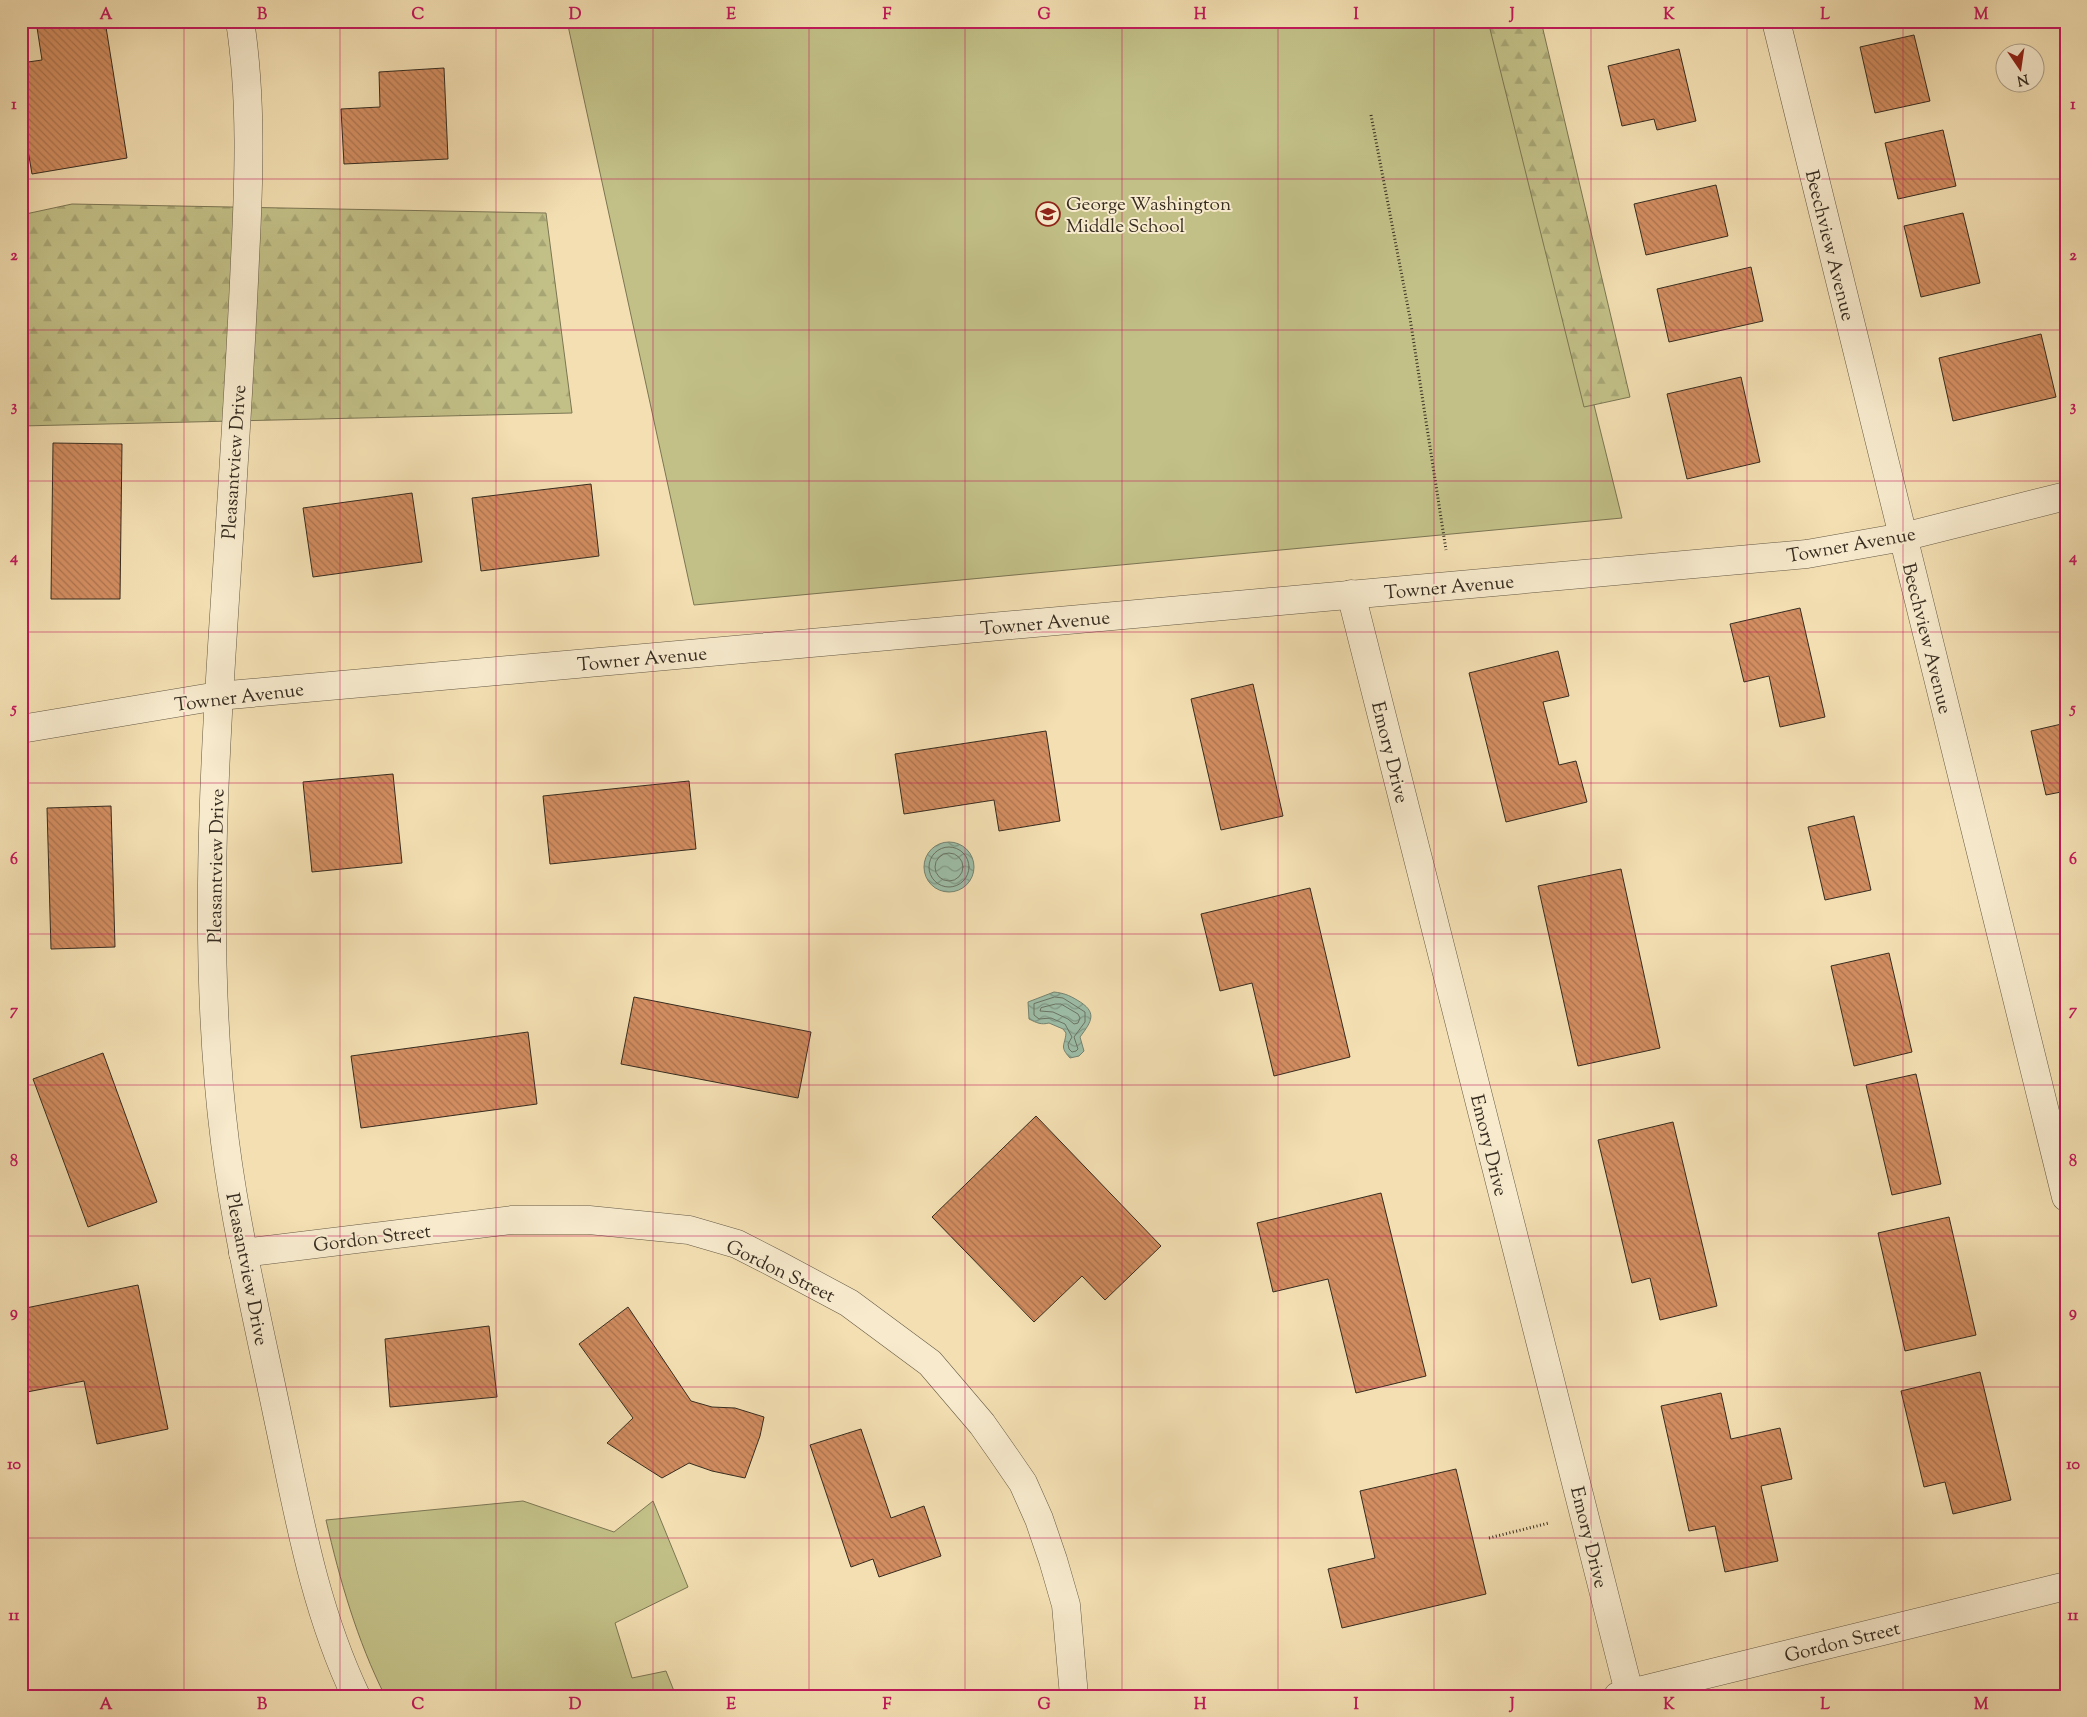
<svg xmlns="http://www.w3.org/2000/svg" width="2087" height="1717" font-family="'Sorts Mill Goudy',serif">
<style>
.green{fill:#c2c087;stroke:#7c7654}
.forest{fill:url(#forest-firs);stroke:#7c7654}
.water{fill:url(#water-waves);stroke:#748371}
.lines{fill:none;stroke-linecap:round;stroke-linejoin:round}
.shore{stroke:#6a7464;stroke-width:1}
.building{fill:url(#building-back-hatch);stroke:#362c20}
.street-casing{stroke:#655944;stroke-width:29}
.path{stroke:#362c20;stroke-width:3;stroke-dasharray:1 2.5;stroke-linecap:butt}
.street{stroke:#f7eacd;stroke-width:28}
.grid{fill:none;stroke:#c2185b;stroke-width:1;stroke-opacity:0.55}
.labels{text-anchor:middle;stroke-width:4;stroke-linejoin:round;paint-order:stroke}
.poi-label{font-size:19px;fill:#362c20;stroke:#f7eacd;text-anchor:start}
.street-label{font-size:19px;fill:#362c20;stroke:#f7eacd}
.neatline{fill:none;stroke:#c2185b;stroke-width:2}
.grid-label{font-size:16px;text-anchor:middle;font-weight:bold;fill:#c2185b}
</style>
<defs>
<pattern id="forest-firs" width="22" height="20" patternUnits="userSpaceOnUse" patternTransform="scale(1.25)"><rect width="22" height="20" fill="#c2c087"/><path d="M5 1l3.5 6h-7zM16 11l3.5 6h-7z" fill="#a7a574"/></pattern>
<pattern id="water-waves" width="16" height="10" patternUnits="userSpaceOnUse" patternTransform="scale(1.25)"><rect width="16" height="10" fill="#9dbda7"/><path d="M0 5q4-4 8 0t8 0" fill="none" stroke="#819a88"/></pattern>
<pattern id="building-back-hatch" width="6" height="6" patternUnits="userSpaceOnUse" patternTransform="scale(1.25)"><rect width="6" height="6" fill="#d28d60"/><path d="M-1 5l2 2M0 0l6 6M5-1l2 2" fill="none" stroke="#ab734f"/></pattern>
</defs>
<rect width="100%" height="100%" fill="#f3dfb2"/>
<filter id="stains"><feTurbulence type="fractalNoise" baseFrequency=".004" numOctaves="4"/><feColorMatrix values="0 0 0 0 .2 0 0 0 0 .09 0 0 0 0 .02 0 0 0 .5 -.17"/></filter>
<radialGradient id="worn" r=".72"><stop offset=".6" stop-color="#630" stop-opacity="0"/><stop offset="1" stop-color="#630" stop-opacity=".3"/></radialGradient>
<g class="green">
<polygon points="567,21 1499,21 1622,518 694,605"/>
<path d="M 523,1501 L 614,1532 L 653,1501 L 688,1587 L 615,1623 L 632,1678 L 666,1671 L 676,1696 L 385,1696 C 357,1640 340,1581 326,1520 Z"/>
</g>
<g class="forest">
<polygon points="1488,21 1541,21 1630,397 1584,407"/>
<polygon points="72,204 546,213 572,413 21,426 21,215"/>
</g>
<g class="water">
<circle cx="949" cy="867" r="25"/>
<path d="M 1054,992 C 1063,993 1069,995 1077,1000 C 1098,1012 1092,1021 1080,1037 L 1084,1051 L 1079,1056 L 1070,1058 C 1059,1046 1065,1046 1066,1033 L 1063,1029 L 1049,1023 C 1041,1025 1037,1023 1029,1019 L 1028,1002 Z"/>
</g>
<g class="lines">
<g class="shore">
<circle cx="949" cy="867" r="20"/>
<circle cx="949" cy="867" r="14"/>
<polygon points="1055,997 1063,998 1085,1012 1085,1022 1074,1037 1078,1049 1076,1051 1072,1052 1069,1049 1068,1044 1072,1037 1065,1024 1051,1018 1039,1019 1034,1015 1034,1004"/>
<polygon points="1056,1004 1061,1004 1078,1014 1080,1018 1078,1023 1074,1024 1068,1019 1053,1012 1040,1011 1041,1008"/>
</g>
</g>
<g class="building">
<polygon points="36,21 105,21 127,158 32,174 21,109 21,63 42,60"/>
<polygon points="1914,35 1930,101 1875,113 1860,47"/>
<polygon points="1679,49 1696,121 1657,130 1654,119 1622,126 1608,66"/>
<polygon points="444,68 448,159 344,164 341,109 380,107 379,72"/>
<polygon points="1943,130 1956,186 1898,199 1885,143"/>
<polygon points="1716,185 1728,236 1646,255 1634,204"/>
<polygon points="1963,213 1980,283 1921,297 1904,226"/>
<polygon points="1751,267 1763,321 1669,342 1657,289"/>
<polygon points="2041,334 2056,397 1953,421 1939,358"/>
<polygon points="1741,377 1760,462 1687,479 1667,394"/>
<polygon points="53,443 122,444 120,599 51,599"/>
<polygon points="591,484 599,556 481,571 472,498"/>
<polygon points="412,493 422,562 313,577 303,508"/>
<polygon points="1800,608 1825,717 1780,727 1769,676 1744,682 1730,624"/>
<polygon points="1558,651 1569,696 1543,702 1559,765 1576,761 1587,802 1506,822 1469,673"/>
<polygon points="1253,684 1283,816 1221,830 1191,699"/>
<polygon points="2066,723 2066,791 2046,795 2031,731"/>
<polygon points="1046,731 1060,821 999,831 994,800 904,814 895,754"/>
<polygon points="393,774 402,863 312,872 303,782"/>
<polygon points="689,781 696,849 550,864 543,796"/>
<polygon points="111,806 115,947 51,949 47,808"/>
<polygon points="1854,816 1871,890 1825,900 1808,827"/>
<polygon points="1621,869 1660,1048 1578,1066 1538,886"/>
<polygon points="1310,888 1350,1057 1274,1076 1252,983 1220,991 1201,914"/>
<polygon points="1889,953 1912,1052 1854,1066 1831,966"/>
<polygon points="634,997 811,1032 798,1098 621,1064"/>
<polygon points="528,1032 537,1104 361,1128 351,1056"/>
<polygon points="103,1053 157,1202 88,1227 33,1079"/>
<polygon points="1916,1074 1941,1184 1892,1195 1866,1085"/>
<polygon points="1036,1116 1161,1246 1105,1300 1082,1276 1034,1322 932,1217"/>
<polygon points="1673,1122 1717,1306 1660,1320 1650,1278 1632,1283 1598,1140"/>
<polygon points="1381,1193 1426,1376 1356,1393 1328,1279 1273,1292 1257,1223"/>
<polygon points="1949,1217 1976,1335 1905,1351 1878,1233"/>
<polygon points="138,1285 168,1429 97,1444 84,1381 27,1392 21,1363 21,1309"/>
<polygon points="628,1307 691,1401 712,1407 735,1408 764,1417 760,1436 745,1478 712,1471 689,1463 662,1478 607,1443 633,1418 579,1344"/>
<polygon points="489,1326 497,1397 390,1407 385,1339"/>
<polygon points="1980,1372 2011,1500 1953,1514 1945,1482 1924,1487 1901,1391"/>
<polygon points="1721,1393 1731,1439 1780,1428 1792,1479 1761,1486 1778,1561 1725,1572 1715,1526 1689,1531 1661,1406"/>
<polygon points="861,1429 891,1518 924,1506 941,1556 879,1577 873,1559 851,1567 810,1445"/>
<polygon points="1456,1469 1486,1594 1342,1628 1328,1569 1375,1558 1360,1491"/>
</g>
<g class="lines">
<g class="street-casing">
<g id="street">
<path d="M 240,21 C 252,99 249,181 245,259 C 241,353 235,446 229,539 C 216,738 200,944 225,1142 C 237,1235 259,1326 278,1418 C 298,1512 314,1608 356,1696"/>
<polyline points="1776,21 2066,1197"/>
<polyline points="1351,594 1630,1696"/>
<polyline points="21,729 218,696 1807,554 1903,537 2066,496"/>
<polyline points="243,1253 512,1220 589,1220 689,1230 737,1244 778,1265 849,1303 930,1363 982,1424 1001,1451 1023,1483 1039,1519 1053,1560 1066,1605 1074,1696"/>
<polyline points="1618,1696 2066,1586"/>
</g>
</g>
<g class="path">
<polyline points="1371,115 1410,318 1446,550"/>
<polyline points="1489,1538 1549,1523"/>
</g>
<use href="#street" class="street"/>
</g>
<path class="grid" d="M 184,21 L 184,1696M 340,21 L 340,1696M 496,21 L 496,1696M 653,21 L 653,1696M 809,21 L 809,1696M 965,21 L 965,1696M 1122,21 L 1122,1696M 1278,21 L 1278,1696M 1434,21 L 1434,1696M 1591,21 L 1591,1696M 1747,21 L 1747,1696M 1903,21 L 1903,1696M 21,179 L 2066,179M 21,330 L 2066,330M 21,481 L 2066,481M 21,632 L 2066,632M 21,783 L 2066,783M 21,934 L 2066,934M 21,1085 L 2066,1085M 21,1236 L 2066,1236M 21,1387 L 2066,1387M 21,1538 L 2066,1538"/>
<defs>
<g id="school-ring" transform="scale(1.25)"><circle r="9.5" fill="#f7eacd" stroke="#8f2418" stroke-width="1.5"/><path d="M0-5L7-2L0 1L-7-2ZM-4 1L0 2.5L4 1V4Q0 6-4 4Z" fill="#8f2418"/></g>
</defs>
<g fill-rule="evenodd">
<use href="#school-ring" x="1048" y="214"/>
</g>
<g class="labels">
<g class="poi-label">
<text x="1066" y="210">George Washington<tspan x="1066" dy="22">Middle School</tspan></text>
</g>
<g class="street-label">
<text transform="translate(1831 245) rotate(76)" y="7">Beechview Avenue</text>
<text transform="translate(233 462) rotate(-86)" y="7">Pleasantview Drive</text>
<text transform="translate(1851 544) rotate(-10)" y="7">Towner Avenue</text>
<text transform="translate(1449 586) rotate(-5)" y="7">Towner Avenue</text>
<text transform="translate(1045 622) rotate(-5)" y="7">Towner Avenue</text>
<text transform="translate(1928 638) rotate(76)" y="7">Beechview Avenue</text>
<text transform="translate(642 658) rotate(-5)" y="7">Towner Avenue</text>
<text transform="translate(239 696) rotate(-7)" y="7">Towner Avenue</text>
<text transform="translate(1391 752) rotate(76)" y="7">Emory Drive</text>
<text transform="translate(215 866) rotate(-89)" y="7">Pleasantview Drive</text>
<text transform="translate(1490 1145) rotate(76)" y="7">Emory Drive</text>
<text transform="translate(372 1237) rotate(-7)" y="7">Gordon Street</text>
<text transform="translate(248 1269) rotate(79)" y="7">Pleasantview Drive</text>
<text transform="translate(781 1270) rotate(26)" y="7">Gordon Street</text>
<text transform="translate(1590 1537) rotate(76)" y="7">Emory Drive</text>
<text transform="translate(1842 1641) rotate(-14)" y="7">Gordon Street</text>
</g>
</g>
<rect width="2087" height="1717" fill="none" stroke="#f3dfb2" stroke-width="55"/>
<g transform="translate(2020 68) rotate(167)"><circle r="24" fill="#f7eacd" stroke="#aa9e88"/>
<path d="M0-4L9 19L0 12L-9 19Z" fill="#8f2418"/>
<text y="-8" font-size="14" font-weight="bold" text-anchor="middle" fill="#362c20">N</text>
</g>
<rect x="28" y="28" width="2032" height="1662" class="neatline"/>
<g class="grid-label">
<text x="106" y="19">A</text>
<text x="262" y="19">B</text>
<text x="418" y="19">C</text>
<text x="575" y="19">D</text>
<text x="731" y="19">E</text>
<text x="887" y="19">F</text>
<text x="1044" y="19">G</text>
<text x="1200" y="19">H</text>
<text x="1356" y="19">I</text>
<text x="1512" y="19">J</text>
<text x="1669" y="19">K</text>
<text x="1825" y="19">L</text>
<text x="1981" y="19">M</text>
<text x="14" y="109">1</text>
<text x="2073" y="109">1</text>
<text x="14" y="260">2</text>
<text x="2073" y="260">2</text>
<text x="14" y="411">3</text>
<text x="2073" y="411">3</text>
<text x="14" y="562">4</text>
<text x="2073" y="562">4</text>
<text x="14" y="713">5</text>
<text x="2073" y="713">5</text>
<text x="14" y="864">6</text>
<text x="2073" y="864">6</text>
<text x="14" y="1015">7</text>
<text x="2073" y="1015">7</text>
<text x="14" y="1166">8</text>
<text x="2073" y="1166">8</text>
<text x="14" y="1317">9</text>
<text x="2073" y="1317">9</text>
<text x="14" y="1469">10</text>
<text x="2073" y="1469">10</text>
<text x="14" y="1620">11</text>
<text x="2073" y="1620">11</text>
<text x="106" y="1709">A</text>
<text x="262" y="1709">B</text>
<text x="418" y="1709">C</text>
<text x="575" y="1709">D</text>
<text x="731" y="1709">E</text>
<text x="887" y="1709">F</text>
<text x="1044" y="1709">G</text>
<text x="1200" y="1709">H</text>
<text x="1356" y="1709">I</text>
<text x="1512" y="1709">J</text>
<text x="1669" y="1709">K</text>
<text x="1825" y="1709">L</text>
<text x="1981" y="1709">M</text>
</g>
<rect width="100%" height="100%" filter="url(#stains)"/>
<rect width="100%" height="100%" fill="url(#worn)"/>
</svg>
